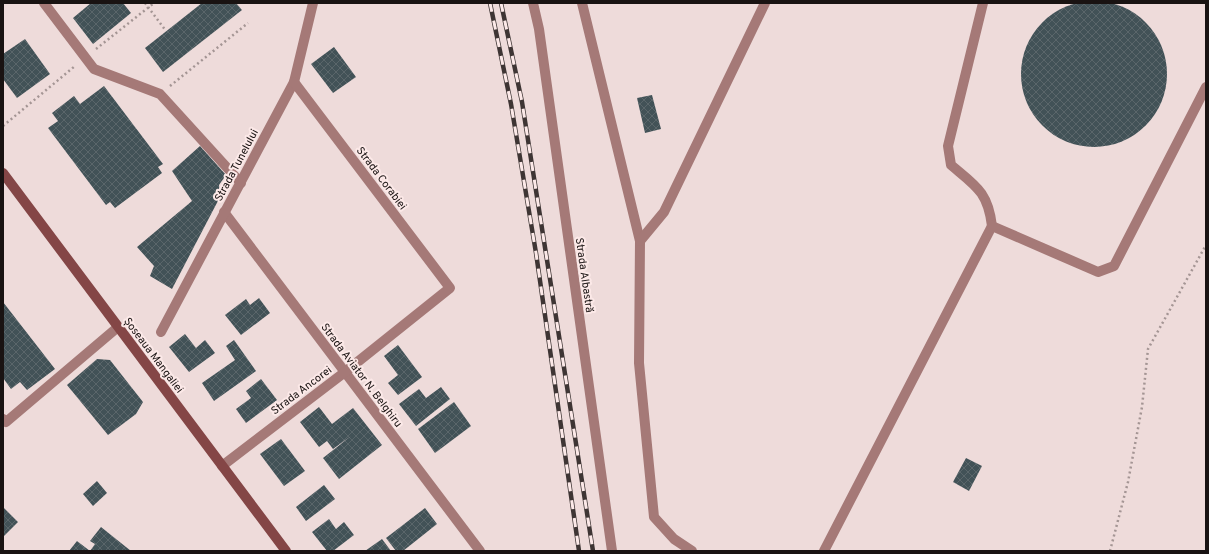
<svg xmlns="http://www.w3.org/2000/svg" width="1209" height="554" font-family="Overpass,sans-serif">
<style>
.building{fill:url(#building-cross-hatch)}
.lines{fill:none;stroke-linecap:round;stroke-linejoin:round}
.path{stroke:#a49594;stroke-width:2.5;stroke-dasharray:2 3;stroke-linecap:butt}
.lane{stroke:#a57977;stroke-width:10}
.street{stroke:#a57977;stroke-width:10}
.secondary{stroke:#844646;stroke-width:10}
.rail-casing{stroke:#3e3534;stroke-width:4.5}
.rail{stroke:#fce9e8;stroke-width:3;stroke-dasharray:9;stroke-linecap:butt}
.labels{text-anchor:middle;stroke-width:4;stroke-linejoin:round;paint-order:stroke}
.street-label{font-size:11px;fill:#191312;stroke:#fce9e8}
</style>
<defs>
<pattern id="building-cross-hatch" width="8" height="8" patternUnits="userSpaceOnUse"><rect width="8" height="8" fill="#425257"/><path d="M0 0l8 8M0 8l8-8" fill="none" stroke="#5a666a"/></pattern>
</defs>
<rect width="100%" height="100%" fill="#eedbda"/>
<g class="building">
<circle cx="1094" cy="74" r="73"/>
<polygon points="91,3 123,3 131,13 93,44 73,18"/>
<polygon points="202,3 236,3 242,10 163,72 145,48"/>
<polygon points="25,39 50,74 17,98 3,79 3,54"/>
<polygon points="334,47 356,77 333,93 311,64"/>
<polygon points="104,86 163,164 158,167 162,173 115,208 110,202 106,205 48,128 58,121 52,113 74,96 80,104"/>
<polygon points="652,95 661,129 645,133 637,98"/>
<polygon points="200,146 226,175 219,185 220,197 172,289 150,276 154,266 137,247 192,201 172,171"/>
<polygon points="259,298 270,313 241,335 225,315 246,299 250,305"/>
<polygon points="3,302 55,369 27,390 20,382 11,389 3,378"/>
<polygon points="185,334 196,348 205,340 215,353 189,372 169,347"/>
<polygon points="234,340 256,371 214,401 202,383 235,360 226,346"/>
<polygon points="398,345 422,377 398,395 388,383 398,375 384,356"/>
<polygon points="97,359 110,360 143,402 136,414 108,435 67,385"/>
<polygon points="261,379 277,400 246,423 236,409 251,398 246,391"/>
<polygon points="441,387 450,399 416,426 399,404 419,389 426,398"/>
<polygon points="454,402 471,426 435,453 418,429"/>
<polygon points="319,407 332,424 353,408 382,445 339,479 323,458 351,436 333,449 327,441 319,447 300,422"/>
<polygon points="281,439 305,471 284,486 260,454"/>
<polygon points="966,458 982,466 969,491 953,482"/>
<polygon points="97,481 107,493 93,506 83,494"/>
<polygon points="324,485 335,499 306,521 296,507"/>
<polygon points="3,507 18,522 3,537"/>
<polygon points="425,508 437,524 403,551 396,551 386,538"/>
<polygon points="329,519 336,529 344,522 354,535 333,551 327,551 312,532"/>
<polygon points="101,527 131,551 69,551 77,541 90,551 95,544 90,541"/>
<polygon points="382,539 391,551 365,551"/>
</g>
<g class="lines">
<g class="path">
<polyline points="145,3 166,31"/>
<polyline points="96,49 154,3"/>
<polyline points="170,86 248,23"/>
<polyline points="3,126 75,66"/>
<polyline points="1110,551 1128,482 1142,407 1148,349 1206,245"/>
</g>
<g class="lane">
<polyline points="582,3 640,241 639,363 654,517 674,539 692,551"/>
<path d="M 983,3 L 948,146 L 951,165 C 976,186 988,192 992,226"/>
<polyline points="640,241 664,212 765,3"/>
<polyline points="3,419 6,422 118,327"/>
<polyline points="824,551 992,226 1098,272 1114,266 1206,87"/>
</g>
<g class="street">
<polyline points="44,3 94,69 160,94 241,183"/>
<polyline points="533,3 539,29 612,551"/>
<polyline points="224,212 480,551"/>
<polyline points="161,332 294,82 313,3"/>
<polyline points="222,466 345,372 450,288 294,82"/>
</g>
<polyline class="secondary" points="3,173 286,551"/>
<g class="rail-casing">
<g id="rail">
<polyline points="490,3 511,104 536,253 579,551"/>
<polyline points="501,3 522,102 593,551"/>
</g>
</g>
<use href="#rail" class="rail"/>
</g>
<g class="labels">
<g class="street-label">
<text transform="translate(236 165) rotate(-62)" y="4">Strada Tunelului</text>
<text transform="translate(382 178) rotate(53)" y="4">Strada Corabiei</text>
<text transform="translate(585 275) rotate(82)" y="4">Strada Albastră</text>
<text transform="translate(154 355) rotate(53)" y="4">Șoseaua Mangaliei</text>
<text transform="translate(362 375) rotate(53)" y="4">Strada Aviator N. Belghiru</text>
<text transform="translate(301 390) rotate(-37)" y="4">Strada Ancorei</text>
</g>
</g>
<rect width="1209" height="554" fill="none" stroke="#191312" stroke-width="8"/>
</svg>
